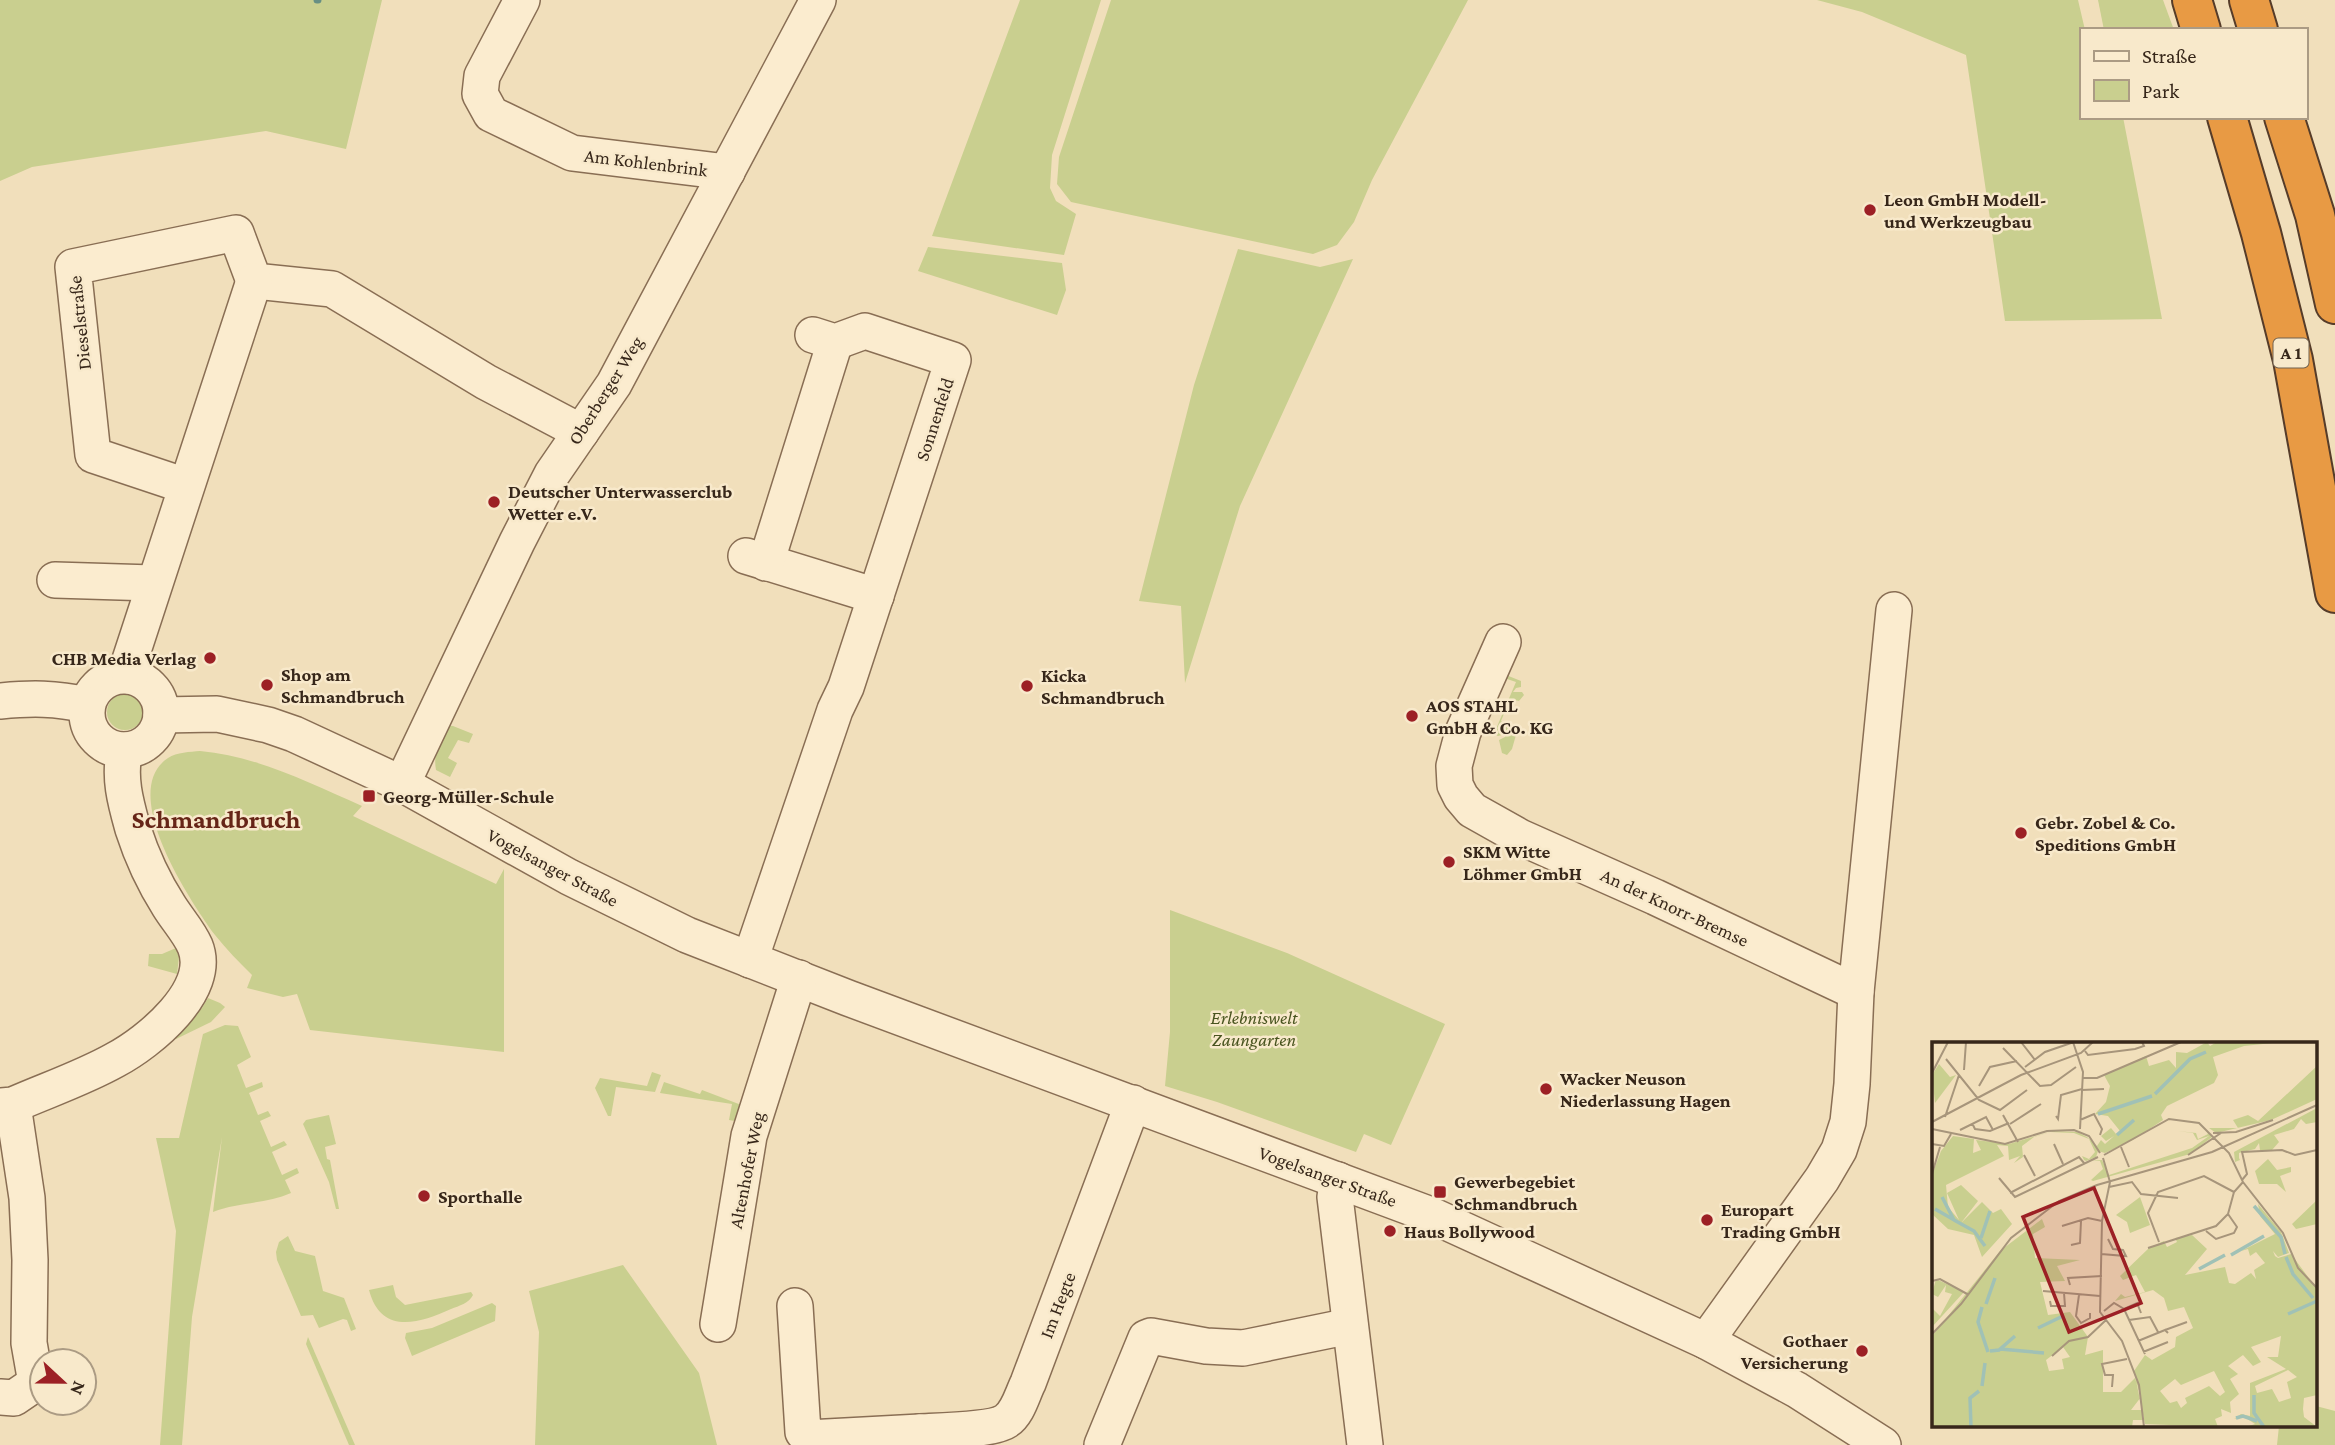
<svg xmlns="http://www.w3.org/2000/svg" width="2335" height="1445" font-family="'Crimson Pro',serif">
<style>
.green{fill:#c9cf8f}
.lines{fill:none;stroke-linecap:round;stroke-linejoin:round}
.stream{stroke:#678f84;stroke-width:7}
.minor-casing{stroke:#896e54;stroke-width:38}
.highway-casing{stroke:#563c29;stroke-width:42}
.minor{stroke:#fbeccf;stroke-width:35}
.highway{stroke:#e89a44;stroke-width:38}
.poi-dot{fill:#9c2025;stroke:#f8e9cb;stroke-width:2.5}
.labels{text-anchor:middle;stroke-width:5;stroke-linejoin:round;paint-order:stroke}
.shield{fill:#f8e9cb;stroke:#71614f;stroke-width:2}
.shield-label{font-size:18px;font-weight:bold;fill:#37271a}
.street-label{font-size:19px;fill:#37271a;stroke:#f8e9cb}
.poi-label{font-size:19px;font-weight:bold;fill:#37271a;stroke:#f8e9cb;text-anchor:start}
.park-label{font-size:19px;font-style:italic;fill:#49541f;stroke:#f8e9cb}
.district-label{font-size:26px;font-weight:bold;fill:#662517;stroke:#f8e9cb}
.inset-river{fill:none;stroke:#a0c1b6;stroke-width:3.5}
.inset-road{fill:none;stroke:#a7957b;stroke-width:2}
.view{fill:#9c2025;fill-opacity:0.15;stroke:#9c2025;stroke-width:3.5}
.inset-edge{fill:none;stroke:#37271a;stroke-width:3.5}
</style>
<rect width="100%" height="100%" fill="#f1dfbb"/>
<g class="green">
<polygon points="0,0 382,0 346,149 266,131 32,167 0,181"/>
<polygon points="1020,0 1101,0 1052,155 1050,188 1056,201 1076,214 1064,255 932,236"/>
<polygon points="1111,0 1468,0 1372,180 1354,222 1337,245 1313,254 1071,202 1057,184 1059,157"/>
<polygon points="1817,0 2078,0 2085,30 2081,30 2081,117 2123,117 2162,319 2005,321 1966,55 1862,12"/>
<polygon points="2098,0 2163,0 2174,30 2104,30"/>
<polygon points="928,247 1062,263 1066,290 1057,315 918,271"/>
<polygon points="1238,249 1320,267 1353,259 1240,506 1185,683 1181,606 1139,601 1194,385"/>
<polygon points="1501,673 1521,681 1521,687 1516,688 1513,692 1522,692 1524,695 1519,701 1510,699 1501,721 1516,735 1512,749 1507,755 1502,753 1499,740 1505,737 1505,734 1498,736 1489,731 1478,730 1482,723 1496,729 1516,682 1504,678"/>
<circle cx="125" cy="712" r="18"/>
<path d="M 445,725 L 453,726 L 473,734 L 469,743 L 458,740 L 448,758 L 457,763 L 450,777 L 436,770 C 433,753 439,740 445,725 Z"/>
<path d="M 200,751 C 257,756 310,783 362,806 L 353,816 L 496,884 L 504,869 L 504,1052 L 310,1030 L 297,994 L 283,997 L 247,988 L 252,975 C 239,962 226,949 215,935 C 191,902 117,792 168,758 C 177,752 190,752 200,751 Z"/>
<polygon points="1170,910 1287,953 1445,1024 1391,1145 1364,1134 1356,1152 1217,1102 1165,1086 1170,1032"/>
<polygon points="176,948 179,957 177,974 148,966 149,954 162,954"/>
<polygon points="208,998 220,1003 225,1007 211,1022 176,1039 173,1035 202,1008"/>
<path d="M 225,1025 L 238,1026 L 251,1057 L 237,1065 L 246,1088 L 262,1082 L 263,1087 L 249,1093 L 258,1115 L 268,1111 L 271,1116 L 260,1121 L 271,1147 L 284,1141 L 287,1145 L 272,1152 L 282,1175 L 297,1168 L 299,1173 L 285,1180 L 291,1193 C 266,1204 239,1202 213,1212 L 222,1137 L 192,1317 L 182,1445 L 160,1445 L 176,1231 L 156,1138 L 179,1138 L 203,1034 Z"/>
<polygon points="652,1072 661,1075 655,1092 616,1087 611,1116 608,1116 595,1088 600,1078 647,1086"/>
<polygon points="664,1082 700,1094 702,1090 744,1106 740,1122 729,1120 732,1104 660,1093"/>
<polygon points="329,1115 336,1144 325,1147 327,1159 330,1160 339,1209 336,1209 329,1182 303,1124 306,1120"/>
<polygon points="288,1236 295,1251 315,1256 323,1291 344,1298 356,1329 351,1331 347,1320 343,1319 319,1328 313,1315 301,1316 277,1260 276,1252 279,1242"/>
<polygon points="623,1265 699,1373 717,1445 535,1445 539,1332 529,1291"/>
<path d="M 393,1285 L 396,1297 L 405,1305 L 471,1292 L 473,1295 C 469,1303 459,1306 451,1309 C 418,1324 381,1335 369,1290 Z"/>
<polygon points="492,1303 496,1306 495,1321 412,1356 405,1338 406,1333 432,1328"/>
<polygon points="308,1337 355,1445 349,1445 306,1344"/>
<polygon points="2316,1406 2335,1411 2335,1445 2277,1445 2279,1426 2316,1426"/>
</g>
<g class="lines">
<polyline class="stream" points="317,0 318,0"/>
<g class="minor-casing">
<g id="minor">
<polyline points="522,0 482,76 480,94 491,114 572,153 727,172"/>
<polyline points="186,486 93,455 73,267 236,233 254,281 332,289 486,382 581,432"/>
<polyline points="746,556 876,596"/>
<polyline points="766,563 835,342"/>
<polyline points="55,580 153,583"/>
<polyline points="1503,642 1463,732 1454,766 1455,785 1461,797 1472,810 1520,837 1655,897 1856,992"/>
<circle cx="124" cy="713" r="37"/>
<polyline points="130,676 129,663 254,281"/>
<path d="M 0,701 C 32,698 55,698 87,705"/>
<polyline points="161,715 217,714 268,725 294,734 402,784 569,877 687,935 848,998 1431,1215 1706,1341 1797,1390 1883,1445"/>
<polyline points="402,784 517,542 552,474 614,384 818,0"/>
<polyline points="750,960 835,710 846,687 953,360 865,331 835,342 813,335"/>
<path d="M 0,1106 L 13,1105 C 47,1090 83,1078 115,1060 C 149,1042 213,990 195,946 C 189,932 177,919 169,906 C 153,881 142,857 133,829 C 126,804 118,777 125,750"/>
<polyline points="1338,1180 1335,1197 1365,1445"/>
<polyline points="795,1306 803,1432 808,1438 920,1432"/>
<polyline points="718,1324 749,1136 799,978"/>
<polyline points="1706,1341 1822,1179 1839,1150 1848,1122 1852,1084 1856,992 1894,610"/>
<polyline points="0,1397 14,1398 36,1383 29,1343 30,1260 27,1198 13,1105"/>
<path d="M 920,1445 L 920,1432 C 938,1431 993,1430 1006,1421 C 1018,1413 1022,1395 1028,1383 L 1133,1103"/>
<polyline points="1102,1445 1146,1338 1151,1336 1206,1346 1243,1348 1350,1326"/>
</g>
</g>
<g class="highway-casing">
<g id="highway">
<polyline points="2192,0 2201,30"/>
<polyline points="2249,0 2258,30"/>
<polyline points="2227,117 2261,233 2293,360 2335,593"/>
<polyline points="2284,117 2315,215 2335,304"/>
</g>
</g>
<use href="#minor" class="minor"/>
<use href="#highway" class="highway"/>
</g>
<g class="poi-dot">
<circle cx="1870" cy="210" r="7"/>
<circle cx="494" cy="502" r="7"/>
<circle cx="210" cy="658" r="7"/>
<circle cx="267" cy="685" r="7"/>
<circle cx="1027" cy="686" r="7"/>
<circle cx="1412" cy="716" r="7"/>
<rect x="362" y="789" width="14" height="14" rx="3.5"/>
<circle cx="2021" cy="833" r="7"/>
<circle cx="1449" cy="862" r="7"/>
<circle cx="1546" cy="1089" r="7"/>
<rect x="1433" y="1185" width="14" height="14" rx="3.5"/>
<circle cx="424" cy="1196" r="7"/>
<circle cx="1707" cy="1220" r="7"/>
<circle cx="1390" cy="1231" r="7"/>
<circle cx="1862" cy="1351" r="7"/>
</g>
<g class="labels">
<rect class="shield" x="2273.5" y="338.5" width="35" height="29" rx="5"/>
<g class="shield-label">
<text x="2291" y="359">A 1</text>
</g>
<g class="street-label">
<text transform="translate(646 162) rotate(7)" y="7">Am Kohlenbrink</text>
<text transform="translate(79 323) rotate(-96)" y="7">Dieselstraße</text>
<text transform="translate(605 390) rotate(-58)" y="7">Oberberger Weg</text>
<text transform="translate(934 419) rotate(-72)" y="7">Sonnenfeld</text>
<text transform="translate(553 867) rotate(28)" y="7">Vogelsanger Straße</text>
<text transform="translate(1675 907) rotate(25)" y="7">An der Knorr-Bremse</text>
<text transform="translate(746 1170) rotate(-79)" y="7">Altenhofer Weg</text>
<text transform="translate(1328 1176) rotate(20)" y="7">Vogelsanger Straße</text>
<text transform="translate(1057 1305) rotate(-69)" y="7">Im Hegte</text>
</g>
<g class="poi-label">
<text x="1884" y="206">Leon GmbH Modell-<tspan x="1884" dy="22">und Werkzeugbau</tspan></text>
<text x="508" y="498">Deutscher Unterwasserclub<tspan x="508" dy="22">Wetter e.V.</tspan></text>
<text x="196" y="665" text-anchor="end">CHB Media Verlag</text>
<text x="281" y="681">Shop am<tspan x="281" dy="22">Schmandbruch</tspan></text>
<text x="1041" y="682">Kicka<tspan x="1041" dy="22">Schmandbruch</tspan></text>
<text x="1426" y="712">AOS STAHL<tspan x="1426" dy="22">GmbH &amp; Co. KG</tspan></text>
<text x="383" y="803">Georg-Müller-Schule</text>
<text x="2035" y="829">Gebr. Zobel &amp; Co.<tspan x="2035" dy="22">Speditions GmbH</tspan></text>
<text x="1463" y="858">SKM Witte<tspan x="1463" dy="22">Löhmer GmbH</tspan></text>
<text x="1560" y="1085">Wacker Neuson<tspan x="1560" dy="22">Niederlassung Hagen</tspan></text>
<text x="1454" y="1188">Gewerbegebiet<tspan x="1454" dy="22">Schmandbruch</tspan></text>
<text x="438" y="1203">Sporthalle</text>
<text x="1721" y="1216">Europart<tspan x="1721" dy="22">Trading GmbH</tspan></text>
<text x="1404" y="1238">Haus Bollywood</text>
<text x="1848" y="1347" text-anchor="end">Gothaer<tspan x="1848" dy="22">Versicherung</tspan></text>
</g>
<g class="park-label">
<text x="1254" y="1024">Erlebniswelt<tspan x="1254" dy="22">Zaungarten</tspan></text>
</g>
<g class="district-label">
<text x="216" y="828">Schmandbruch</text>
</g>
</g>
<g transform="translate(1932 1042)">
<rect width="385" height="385" fill="#f1dfbb"/>
<path d="M 275,0 L 278,4 L 285,0 L 350,0 L 312,4 L 281,15 L 286,33 L 282,41 L 235,64 L 229,73 L 231,78 L 201,98 L 173,111 L 166,109 L 164,115 L 154,119 L 152,118 L 150,114 L 157,117 L 163,110 L 157,97 L 142,91 L 118,90 L 102,95 L 90,104 L 91,115 L 82,121 L 88,114 L 77,118 L 76,104 L 65,103 L 72,114 L 14,143 L 16,165 L 27,178 L 15,151 L 29,143 L 46,159 L 29,181 L 50,160 L 61,171 L 69,167 L 80,182 L 50,215 L 42,193 L 16,187 L 0,172 L 0,133 L 9,109 L 21,94 L 42,97 L 41,111 L 49,108 L 44,98 L 77,102 L 121,89 L 145,90 L 155,95 L 165,104 L 169,98 L 173,102 L 182,94 L 174,99 L 169,94 L 179,86 L 184,92 L 188,89 L 176,74 L 163,72 L 174,60 L 178,44 L 172,33 L 214,14 L 217,24 L 237,18 L 244,26 L 244,10 L 255,11 ZM 7,22 L 18,35 L 24,33 L 3,61 L 0,33 ZM 385,24 L 385,57 L 339,78 L 284,91 L 277,86 L 306,86 L 301,78 L 316,73 L 326,79 ZM 385,66 L 385,80 L 374,82 L 369,77 L 362,87 L 342,93 L 347,100 L 340,108 L 328,108 L 327,101 L 323,107 L 307,111 L 307,116 L 305,112 L 308,118 L 303,120 L 302,110 ZM 273,86 L 280,95 L 258,112 L 161,139 L 159,138 L 171,127 L 168,119 L 158,119 L 170,118 L 177,133 L 260,106 L 277,94 L 265,98 L 261,91 L 246,89 L 264,91 L 266,97 L 276,92 ZM 336,117 L 345,128 L 359,125 L 359,130 L 348,134 L 354,150 L 345,142 L 327,142 L 323,129 ZM 208,155 L 218,183 L 198,191 L 195,180 L 184,173 ZM 385,158 L 385,182 L 364,187 L 360,182 ZM 326,162 L 349,190 L 357,211 L 346,215 L 341,209 L 343,214 L 346,216 L 359,212 L 385,247 L 385,353 L 372,356 L 371,367 L 372,375 L 385,385 L 314,385 L 323,382 L 311,374 L 302,377 L 309,372 L 318,374 L 318,341 L 354,327 L 335,315 L 346,315 L 349,294 L 319,305 L 329,320 L 321,324 L 311,313 L 296,324 L 306,332 L 298,337 L 307,352 L 298,360 L 299,371 L 289,367 L 290,374 L 283,377 L 286,385 L 213,382 L 202,329 L 213,313 L 220,318 L 243,305 L 244,295 L 261,286 L 252,265 L 236,269 L 232,256 L 221,248 L 183,259 L 189,252 L 193,255 L 213,250 L 204,233 L 191,238 L 188,234 L 217,206 L 232,199 L 235,205 L 245,200 L 243,196 L 260,193 L 275,207 L 253,233 L 293,225 L 297,241 L 303,242 L 319,231 L 324,237 L 322,228 L 333,221 L 324,210 L 318,214 L 316,207 L 309,209 L 343,192 L 328,174 ZM 356,328 L 365,335 L 355,340 L 359,356 L 347,360 L 340,347 L 325,351 L 323,344 ZM 282,329 L 293,350 L 288,354 L 277,344 L 253,356 L 255,361 L 249,366 L 245,359 L 238,361 L 228,349 L 243,337 L 249,343 ZM 110,177 L 113,185 L 101,192 L 103,216 L 148,218 L 125,224 L 133,239 L 108,240 L 116,273 L 138,270 L 156,295 L 153,313 L 171,308 L 171,350 L 189,350 L 203,336 L 209,355 L 199,368 L 210,368 L 211,378 L 201,378 L 200,385 L 0,385 L 0,294 L 68,209 ZM 131,305 L 138,315 L 130,317 L 132,327 L 117,329 L 114,318 ZM 4,237 L 32,250 L 0,285 L 0,266 L 8,274 L 20,252 L 13,250 L 14,243 L 6,255 L 0,252 Z" fill="#c9cf8f" fill-rule="evenodd"/>
<path class="inset-river" d="M 223,52 L 258,17 L 274,10M 166,72 L 220,54M 185,93 L 202,78M 10,155 L 22,178 L 42,189 L 53,204M 322,164 L 349,195 L 353,212M 3,167 L 24,179M 49,196 L 58,169M 299,213 L 332,194M 354,215 L 361,232 L 381,256M 267,227 L 293,213M 54,262 L 63,236M 50,265 L 46,280 L 56,310M 356,272 L 385,259M 106,286 L 131,274M 68,307 L 112,311M 58,309 L 67,308 L 83,294M 50,344 L 53,321M 322,353 L 322,371 L 332,385M 304,376 L 311,374 L 325,379M 39,385 L 38,356 L 47,349"/>
<path class="inset-road" d="M 89,0 L 103,18M 141,0 L 151,30 L 148,87M 71,6 L 108,44 L 119,43 L 144,25M 153,9 L 156,13 L 203,7 L 212,4 L 210,0M 14,17 L 47,58 L 68,68 L 95,48M 93,25 L 113,10 L 142,0M 32,28 L 34,0M 0,31 L 16,0M 151,36 L 165,36 L 249,0M 47,44 L 58,25 L 85,19M 150,48 L 172,47M 71,73 L 86,100M 124,74 L 126,77 L 129,53 L 150,47M 13,75 L 27,33M 148,78 L 162,72 L 170,87 L 168,93M 0,80 L 89,33 L 149,11 L 161,0M 40,81 L 43,87 L 58,89 L 77,81M 78,82 L 109,62M 0,87 L 73,102 L 115,89 L 142,88 L 157,94 L 168,111M 28,88 L 54,75 L 61,88M 281,91 L 304,90 L 341,78M 0,102 L 12,104 L 19,92M 122,102 L 131,122M 189,105 L 197,125M 92,113 L 103,134M 172,113 L 237,77 L 267,81 L 297,111 L 311,140 L 351,191 L 366,226 L 385,246M 256,113 L 289,91M 171,116 L 178,140 L 170,179 L 168,270 L 190,299 L 207,343 L 212,385M 0,132 L 8,105M 67,136 L 83,155 L 166,115M 310,138 L 315,132 L 310,110 L 350,108 L 363,113 L 385,108M 177,145 L 200,140 L 209,152 L 246,156M 78,151 L 147,115 L 152,121M 130,184 L 156,176 L 170,179M 274,189 L 284,197 L 302,191 L 305,185 L 296,172M 227,200 L 216,171 L 226,150 L 272,134 L 302,150M 139,203 L 148,201 L 149,179M 216,206 L 284,184 L 296,172 L 302,150 L 311,140M 169,212 L 194,214 L 191,208 L 181,207 L 176,197M 0,239 L 8,237 L 37,253M 138,243 L 136,236 L 170,234M 111,249 L 168,254M 147,253 L 144,274 L 149,281 L 158,276 L 158,271M 118,259 L 119,264 L 133,264 L 132,251M 192,267 L 205,261 L 209,271M 172,269 L 182,261 L 192,267 L 213,312M 197,278 L 218,275 L 226,290M 233,288 L 255,280M 0,292 L 29,262 L 79,196 L 127,159 L 165,143 L 280,110 L 385,63M 206,299 L 233,288 L 236,291M 211,310 L 236,300M 120,314 L 137,299 L 156,295 L 174,278M 180,345 L 181,333 L 173,333 L 170,322 L 195,317"/>
<path class="view" d="M 162,146 L 209,261 L 137,290 L 91,175 Z"/>
<rect width="385" height="385" class="inset-edge"/>
</g>
<rect x="2080" y="28" width="228" height="91" fill="#f8e9cb" stroke="#ab9b84" stroke-width="2"/>
<rect x="2094" y="51" width="35" height="10" fill="#fbeccf" stroke="#ab9b84" stroke-width="2"/>
<text x="2142" y="63" font-size="21" fill="#37271a">Straße</text>
<rect x="2094" y="80" width="35" height="21" fill="#c9cf8f" stroke="#ab9b84" stroke-width="2"/>
<text x="2142" y="98" font-size="21" fill="#37271a">Park</text>
<g transform="translate(63 1382) rotate(112)"><circle r="33" fill="#f8e9cb" stroke="#ab9b84" stroke-width="2"/>
<path d="M0-5L12 26L0 18L-12 26Z" fill="#9c2025"/>
<text y="-10" font-size="19" font-weight="bold" text-anchor="middle" fill="#37271a">N</text>
</g>
</svg>
